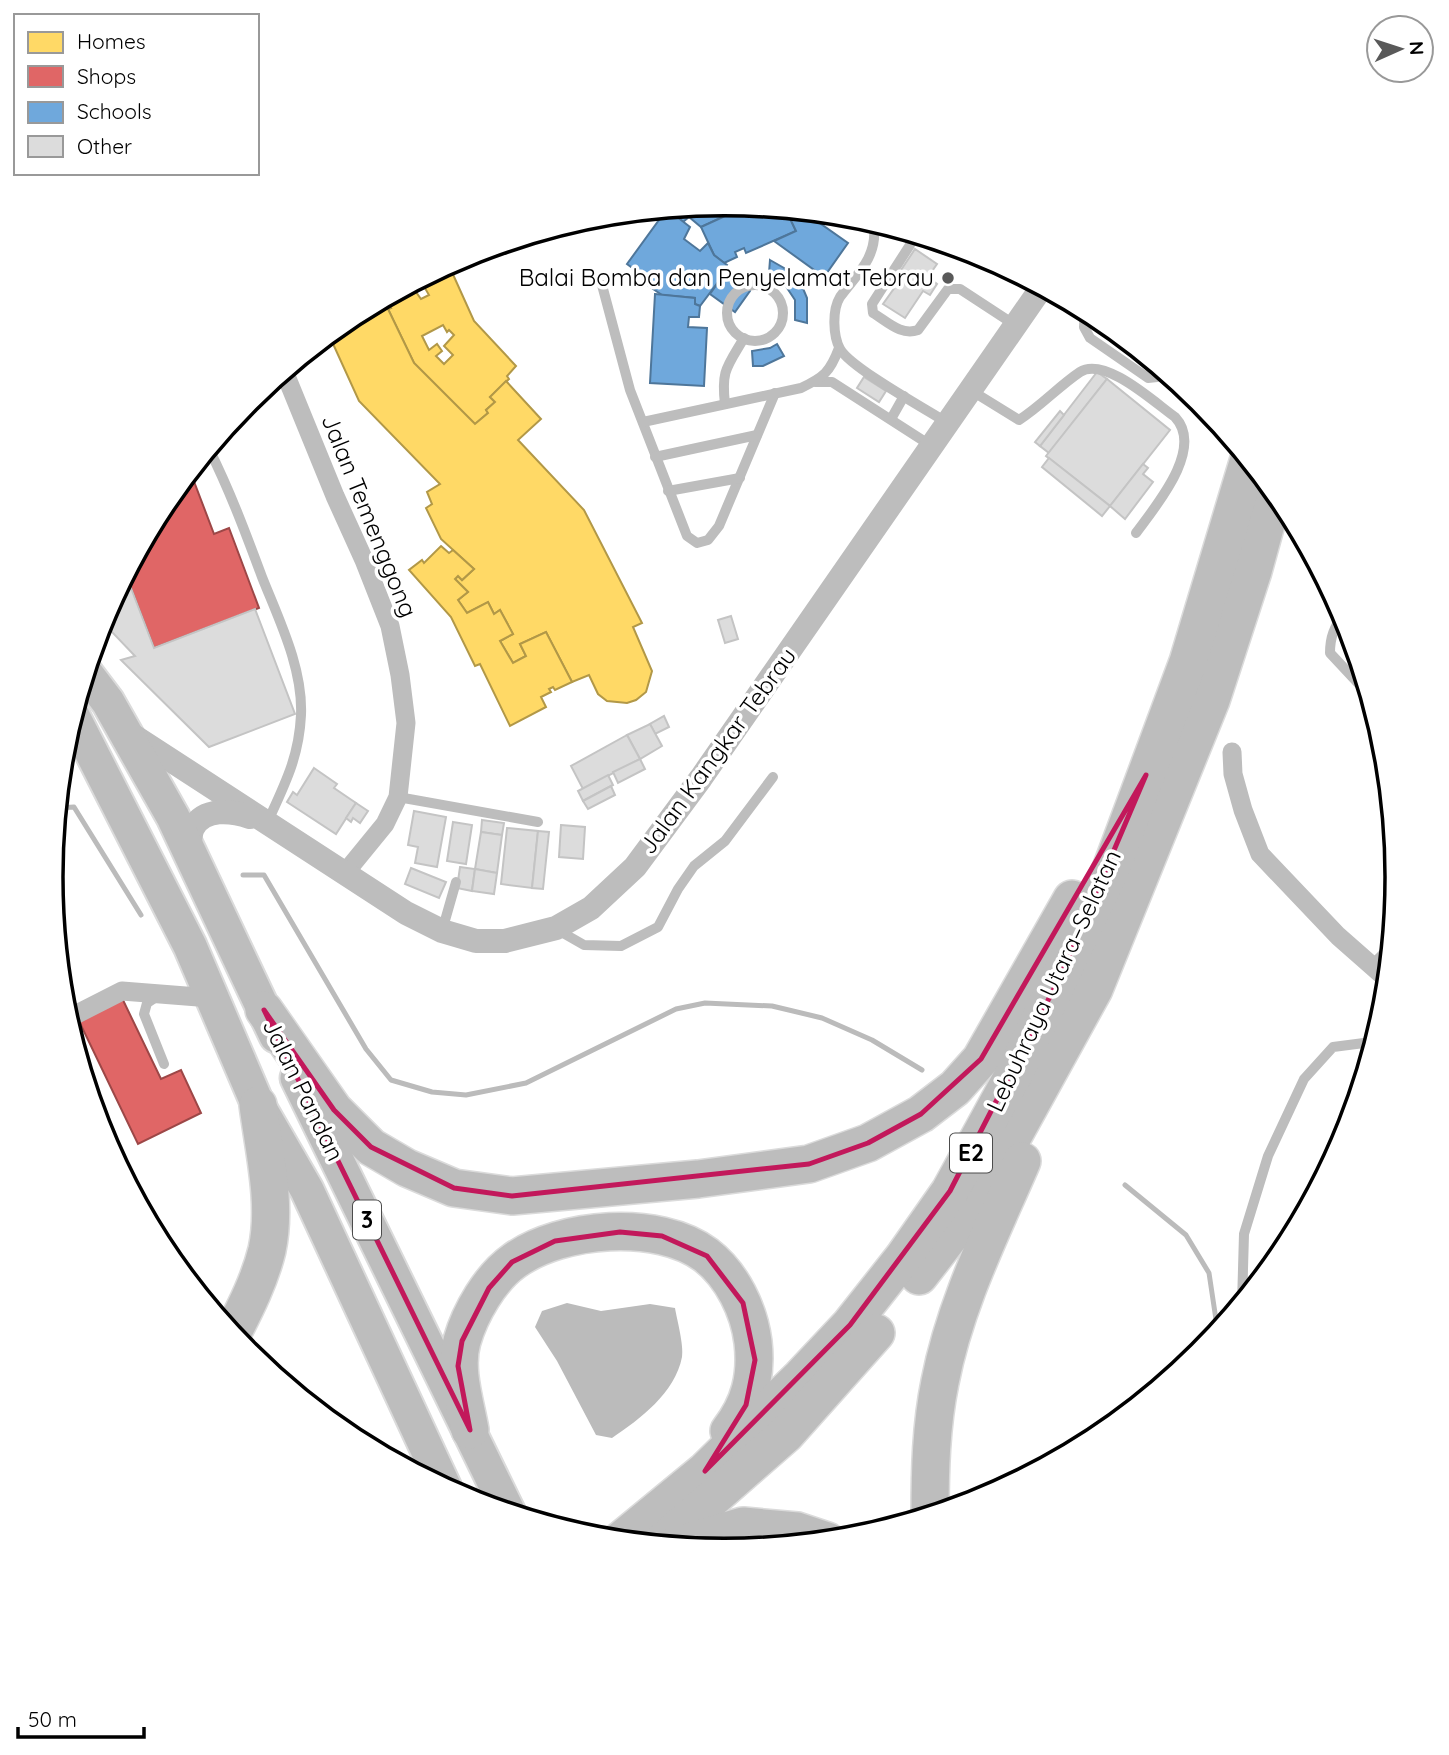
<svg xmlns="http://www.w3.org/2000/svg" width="1449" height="1755" font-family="Quicksand,sans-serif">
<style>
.water{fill:#bbb}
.homes{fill:#ffd966;stroke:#b29847;stroke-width:2;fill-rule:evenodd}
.shops{fill:#e06666;stroke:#9d4747;stroke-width:2}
.schools{fill:#6fa8dc;stroke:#4e769a;stroke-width:2}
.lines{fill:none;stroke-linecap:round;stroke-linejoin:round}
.stream{stroke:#bbb;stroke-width:5}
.building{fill:#dcdcdc;stroke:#c4c4c4;stroke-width:2}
.trunk-casing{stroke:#dbdbdb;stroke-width:37}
.motorway-casing{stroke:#dbdbdb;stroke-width:40}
.service{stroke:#bdbdbd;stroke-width:10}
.minor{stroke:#bdbdbd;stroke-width:19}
.tertiary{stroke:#bdbdbd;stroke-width:24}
.trunk{stroke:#bdbdbd;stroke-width:33}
.motorway{stroke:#bdbdbd;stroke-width:37}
.marked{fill:none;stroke:#c2185b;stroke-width:5;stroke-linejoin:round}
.poi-dot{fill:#595959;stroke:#fff;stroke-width:2.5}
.labels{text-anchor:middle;stroke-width:7;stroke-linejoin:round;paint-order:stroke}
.shield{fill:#fff;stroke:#4c4c4c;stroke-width:2}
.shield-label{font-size:23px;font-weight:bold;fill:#000}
.poi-label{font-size:24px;fill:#000;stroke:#fff;text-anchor:end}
.street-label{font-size:24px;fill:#000;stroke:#fff}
.rim{fill:none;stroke:#000;stroke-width:3.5}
</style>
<rect width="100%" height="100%" fill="#fff"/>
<path class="water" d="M 567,1303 L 601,1311 L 650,1304 L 675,1308 C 677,1320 684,1345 682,1357 C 675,1393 640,1419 612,1438 L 596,1435 L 557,1361 L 535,1327 L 542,1311 Z"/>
<g class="homes">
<path d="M 451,270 L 474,321 L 516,366 L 507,376 L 509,379 L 490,397 L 495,402 L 486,410 L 488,413 L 475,424 L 414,363 L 388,309 L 391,308 L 386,298 L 411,285 L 421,299 L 429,295 L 422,283 ZM 443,325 L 447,332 L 449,330 L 454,335 L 444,346 L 453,355 L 444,364 L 436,356 L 442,351 L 437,344 L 429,350 L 422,336 Z"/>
<polygon points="386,298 391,308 388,309 414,363 475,424 488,413 486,410 495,402 490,397 506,381 541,419 518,440 584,510 642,623 633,627 652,671 646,692 636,700 627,703 607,701 598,694 589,675 572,682 546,632 520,644 526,656 513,663 500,641 513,634 500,610 494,614 488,602 467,613 458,600 468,592 455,579 458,576 462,580 474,569 441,539 426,508 432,504 427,492 440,484 359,401 329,335 351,317"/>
<polygon points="441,546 449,553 453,550 474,569 462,580 458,576 455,579 468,592 458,600 467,613 488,602 494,614 500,610 513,634 500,641 513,663 526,656 520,644 546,632 572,682 555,690 553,687 549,689 551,692 541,697 546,707 510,726 480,664 475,666 451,617 409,570 422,560 424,563"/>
<polygon points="90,1096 115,1147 110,1150 102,1135"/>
</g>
<g class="shops">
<polygon points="190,471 214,534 229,528 259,608 154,648 126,575 165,503"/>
<polygon points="122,998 161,1079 181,1070 201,1113 138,1144 78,1019"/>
</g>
<g class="schools">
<polygon points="713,205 727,215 701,227 689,217 683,222 672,213 676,209"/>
<polygon points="747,206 786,210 796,231 746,253 744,248 735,252 737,257 724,263 714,255 701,227"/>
<polygon points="667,209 690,227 684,239 700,251 708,243 714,255 727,265 725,268 727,270 700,306 695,304 695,298 662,295 643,282 646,278 627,264"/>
<polygon points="786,210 811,212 814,219 848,243 824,277 774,241 796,231"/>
<polygon points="770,260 784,268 802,286 807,298 807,323 795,320 795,300 783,282 769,273"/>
<polygon points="725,273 750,291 735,312 710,294"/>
<polygon points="655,294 695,298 695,304 700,306 699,317 689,317 688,327 707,328 704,386 650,383"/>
<polygon points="777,344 784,356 763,366 753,366 752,351 770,348"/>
</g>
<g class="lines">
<g class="stream">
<polyline points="58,808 74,807 141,915"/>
<polyline points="243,875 264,875 366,1049 391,1080 432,1092 466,1095 526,1083 676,1009 705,1003 772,1006 822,1018 872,1040 922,1070"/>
<polyline points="1125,1185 1186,1235 1209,1273 1218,1333"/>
</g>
</g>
<g class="building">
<polygon points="915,249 937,264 928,277 937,284 930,295 923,291 905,318 883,304 895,287 891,285"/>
<polygon points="1093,314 1151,360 1149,363 1089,320"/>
<polygon points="1097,372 1107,379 1049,453 1040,446"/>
<polygon points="864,377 886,391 879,402 857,388"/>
<polygon points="1107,379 1170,430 1110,506 1046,456"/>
<polygon points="1060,411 1064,415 1040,446 1035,442"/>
<polygon points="1049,458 1110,506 1102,516 1042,467"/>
<polygon points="1143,464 1148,468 1143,474 1153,482 1125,519 1110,506"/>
<polygon points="126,575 154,648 255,609 295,714 209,747 121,660 135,656 111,631 113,600"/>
<polygon points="731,616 738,639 725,643 718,620"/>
<polygon points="664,716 669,727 655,734 650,724"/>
<polygon points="650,724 662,746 640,759 627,735"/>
<polygon points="627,735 640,759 583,789 571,766"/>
<polygon points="640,759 645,769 618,783 613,772"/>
<polygon points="314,768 337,784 334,788 356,803 336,834 287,802 293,792 297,795"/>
<polygon points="608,775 613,785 583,801 578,791"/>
<polygon points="611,786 615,795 588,809 583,801"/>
<polygon points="356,803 368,811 360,823 353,818 351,822 346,818"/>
<polygon points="414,811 446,817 437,867 415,863 418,847 408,845"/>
<polygon points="482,820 504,823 502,835 481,832"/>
<polygon points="453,822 472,825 466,864 447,861"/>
<polygon points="561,825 585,827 583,859 559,857"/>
<polygon points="507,828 538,831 532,888 501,884"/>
<polygon points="538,831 549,832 543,889 532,888"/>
<polygon points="481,832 502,835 497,873 475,869"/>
<polygon points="460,867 475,869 472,891 457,888"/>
<polygon points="411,868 446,882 439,898 405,884"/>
<polygon points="475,869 497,873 494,894 472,891"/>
</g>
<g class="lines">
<g class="trunk-casing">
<g id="trunk">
<polyline points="86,673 108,702 173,817 276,1036"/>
<polyline points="73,716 190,946 258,1105 307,1190 445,1488"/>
<polyline points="297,1078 509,1513"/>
</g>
</g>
<g class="motorway-casing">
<g id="motorway">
<polyline points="264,1010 334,1110 371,1147 407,1168 454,1188 512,1196 698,1179 809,1164 868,1143 921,1114 955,1088 981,1059 1072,899"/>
<polyline points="919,1276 968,1213 1002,1156 1094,989 1211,700 1253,571 1275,491"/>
<path d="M 232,1334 C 246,1307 260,1279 267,1250 C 277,1204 264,1151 258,1105"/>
<path d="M 470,1430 C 465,1402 454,1369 462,1341 C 470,1313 490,1278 514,1261 C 561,1227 658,1219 706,1255 C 732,1275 749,1310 753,1342 C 757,1376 750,1404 729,1431"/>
<path d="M 930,1516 C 930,1471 931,1426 940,1382 C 955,1304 991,1233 1022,1161"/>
<polyline points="620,1541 705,1471 801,1377 850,1325 903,1258 950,1191 1014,1074 1111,869 1188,662 1249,459"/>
<polyline points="659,1545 786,1434 876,1333"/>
<polyline points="674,1546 743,1526 797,1531 827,1541"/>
</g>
</g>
<g class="service">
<path d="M 868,220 L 874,227 C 877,258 857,274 840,297 C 832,310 833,336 840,349 C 851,368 924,408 946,422"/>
<path d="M 910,245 L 872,304 L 873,313 C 888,322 901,336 918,330 L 948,289 L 960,289 L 1015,325"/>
<polyline points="602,285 630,390 687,536 697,543 708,540 719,526 775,393"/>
<circle cx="755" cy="313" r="28"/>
<polyline points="1085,310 1084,327 1090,338 1148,378 1157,377 1164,371"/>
<polyline points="815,382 832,382 930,445"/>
<path d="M 972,391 L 1019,420 C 1041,406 1059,386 1080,372 C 1105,356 1155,403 1175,417 C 1205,449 1155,507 1136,533"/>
<path d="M 725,404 C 721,370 727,367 744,338"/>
<polyline points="891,419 904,396"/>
<path d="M 643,422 L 801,388 C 824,377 830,372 839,348"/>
<path d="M 209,449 C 230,491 246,534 262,577 C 279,620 303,668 301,715 C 299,757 285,784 268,821"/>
<polyline points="655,457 757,435"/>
<polyline points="668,491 740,478"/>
<path d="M 1344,614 C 1334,627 1330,637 1330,653 L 1358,683"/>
<polyline points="398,797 538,822"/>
<polyline points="556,929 584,945 621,946 658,927 678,889 694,866 725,841 773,777"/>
<polyline points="442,931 456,882"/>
<polyline points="1372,965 1392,945"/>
<polyline points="156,997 147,1003 144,1014 164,1064"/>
<polyline points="1242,1304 1244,1234 1268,1156 1304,1079 1333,1047 1364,1043 1374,1047"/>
</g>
<g class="minor">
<polyline points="284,371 335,496 364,560 390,626 400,675 406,723 398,797 385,824 345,873"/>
<polyline points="1232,752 1233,774 1243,810 1260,854 1338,936 1388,980"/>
<polyline points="67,1019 122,991 211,998"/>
</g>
<g class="tertiary">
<polyline points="129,733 406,913 442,931 476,941 505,941 556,928 591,908 635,867 701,778 1042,287"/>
<path d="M 189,850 C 190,844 190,834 193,828 C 204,807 232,811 250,817"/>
</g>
<use href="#trunk" class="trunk"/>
<use href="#motorway" class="motorway"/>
</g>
<path class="marked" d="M 1146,775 L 1060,977 L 950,1191 L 850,1325 L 705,1471 L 746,1405 L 755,1360 L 743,1303 L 707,1256 L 662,1236 L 620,1232 L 555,1241 L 512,1262 L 489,1288 L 462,1341 L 458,1366 L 470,1430 L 264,1010 L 334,1110 L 371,1147 L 454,1188 L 512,1196 L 809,1164 L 868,1143 L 921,1114 L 981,1059 Z"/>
<circle class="poi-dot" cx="948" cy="278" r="7"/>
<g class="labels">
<g class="shield">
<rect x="950" y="1133.5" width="42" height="39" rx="5"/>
<rect x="353" y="1200.5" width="28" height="39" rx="5"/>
</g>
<g class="shield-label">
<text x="971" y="1161">E2</text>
<text x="367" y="1228">3</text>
</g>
<g class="poi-label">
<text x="934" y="286">Balai Bomba dan Penyelamat Tebrau</text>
</g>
<g class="street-label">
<text transform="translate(369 516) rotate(68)" y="8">Jalan Temenggong</text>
<text transform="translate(718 751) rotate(-54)" y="8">Jalan Kangkar Tebrau</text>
<text transform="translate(1054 981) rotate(-65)" y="8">Lebuhraya Utara–Selatan</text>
<text transform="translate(303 1090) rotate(64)" y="8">Jalan Pandan</text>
</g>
</g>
<path d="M0 0H1449V1755H0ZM63 877a661 661 0 1 1 1322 0a661 661 0 1 1-1322 0Z" fill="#fff" fill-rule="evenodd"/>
<path class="rim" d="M63 877a661 661 0 1 1 1322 0a661 661 0 1 1-1322 0Z"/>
<rect x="14" y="14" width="245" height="161" fill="#ffffff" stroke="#999999" stroke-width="2"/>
<rect x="28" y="32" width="35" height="21" fill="#ffd966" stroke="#999999" stroke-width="2"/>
<text x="77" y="49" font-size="21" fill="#000000">Homes</text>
<rect x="28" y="66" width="35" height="21" fill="#e06666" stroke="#999999" stroke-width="2"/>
<text x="77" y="84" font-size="21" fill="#000000">Shops</text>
<rect x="28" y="102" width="35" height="21" fill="#6fa8dc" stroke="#999999" stroke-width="2"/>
<text x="77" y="119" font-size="21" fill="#000000">Schools</text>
<rect x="28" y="136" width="35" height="21" fill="#dcdcdc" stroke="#999999" stroke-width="2"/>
<text x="77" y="154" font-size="21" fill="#000000">Other</text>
<g transform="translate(1400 49) rotate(87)"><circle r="33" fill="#ffffff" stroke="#999999" stroke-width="2"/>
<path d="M0-5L12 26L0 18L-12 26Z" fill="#595959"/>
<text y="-10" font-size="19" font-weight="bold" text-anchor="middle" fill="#000000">N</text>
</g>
<path d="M18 1727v10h126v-10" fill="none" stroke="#000000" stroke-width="3.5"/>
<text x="28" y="1727" font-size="21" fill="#000000" stroke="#ffffff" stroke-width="5" paint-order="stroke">50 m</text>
</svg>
